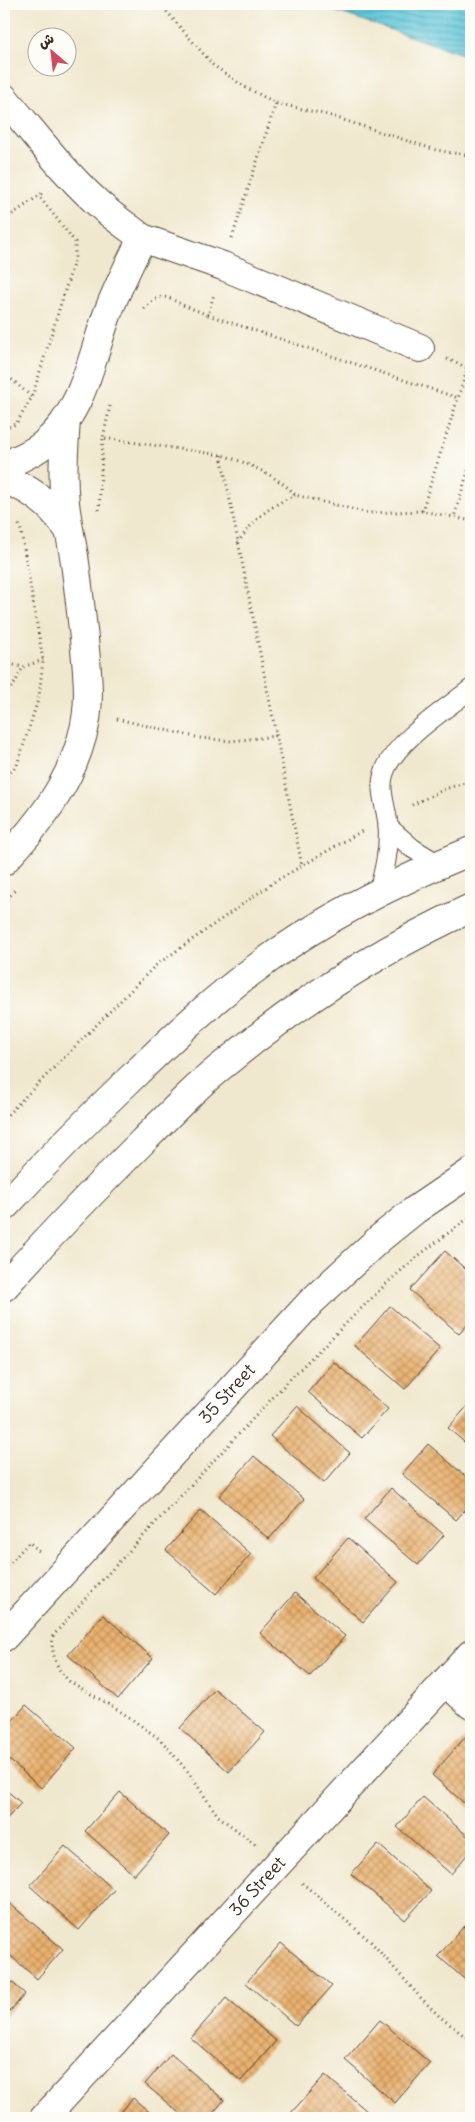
<svg xmlns="http://www.w3.org/2000/svg" width="475" height="2122" font-family="Delius,'Playpen Sans Arabic',sans-serif">
<style>
.water{fill:url(#water-rules);stroke:#4c787c}
.building{fill:url(#building-cross-hatch)}
.lines{fill:none;stroke-linecap:round;stroke-linejoin:round}
.service-casing{stroke:#564638;stroke-width:21}
.minor-casing{stroke:#564638;stroke-width:30}
.tertiary-casing{stroke:#564638;stroke-width:30}
.path{stroke:#564638;stroke-width:3;stroke-dasharray:1 4;stroke-linecap:butt}
.service{stroke:#fff;stroke-width:19}
.minor{stroke:#fff;stroke-width:28}
.tertiary{stroke:#fff;stroke-width:28}
.labels{text-anchor:middle;stroke-width:4.5;stroke-linejoin:round;paint-order:stroke}
.street-label{font-size:18px;fill:#3b2a1e;stroke:#fdfcf7}
</style>
<defs>
<pattern id="water-rules" width="6" height="5" patternUnits="userSpaceOnUse" patternTransform="scale(1.25)"><rect width="6" height="5" fill="#5ec7da"/><path d="M0 2.5h6" fill="none" stroke="#4fa2b0"/></pattern>
<pattern id="building-cross-hatch" width="8" height="8" patternUnits="userSpaceOnUse" patternTransform="scale(1.25)"><rect width="8" height="8" fill="#eab270"/><path d="M0 0l8 8M0 8l8-8" fill="none" stroke="#bf915b"/></pattern>
</defs>
<rect width="100%" height="100%" fill="#fdfcf7"/>
<filter id="ink" filterUnits="userSpaceOnUse"><feTurbulence type="fractalNoise" baseFrequency=".02" numOctaves="2"/><feDisplacementMap in="SourceGraphic" scale="10" xChannelSelector="R" yChannelSelector="G"/><feConvolveMatrix kernelMatrix="1 2 1 2 8 2 1 2 1" color-interpolation-filters="sRGB"/></filter>
<filter id="wash" filterUnits="userSpaceOnUse"><feTurbulence type="fractalNoise" baseFrequency=".0096" numOctaves="4" result="noise"/><feDisplacementMap in="SourceGraphic" scale="20" xChannelSelector="R" yChannelSelector="G"/><feGaussianBlur stdDeviation="1.12" result="paint"/><feColorMatrix in="noise" values="0 0 0 0 0 0 0 0 0 0 0 0 0 0 0 0 0 1.4 0 .05"/><feComposite in="paint" operator="in"/></filter>
<g filter="url(#wash)">
<rect width="100%" height="100%" fill="#f0e8ce"/>
<polygon class="water" points="314,4 471,4 471,57"/>
<g id="blocks">
<g class="building">
<polygon points="445,1251 471,1274 471,1321 459,1334 410,1290"/>
<polygon points="390,1306 440,1349 405,1389 355,1346"/>
<polygon points="334,1362 388,1409 362,1438 308,1392"/>
<polygon points="471,1402 471,1448 448,1428"/>
<polygon points="297,1406 350,1453 324,1483 270,1436"/>
<polygon points="428,1444 471,1481 471,1503 456,1520 402,1474"/>
<polygon points="254,1456 304,1499 269,1539 219,1496"/>
<polygon points="391,1488 444,1535 418,1565 364,1519"/>
<polygon points="201,1510 251,1554 216,1594 166,1550"/>
<polygon points="348,1538 398,1582 363,1622 313,1578"/>
<polygon points="295,1593 345,1636 310,1676 260,1633"/>
<polygon points="103,1615 153,1658 118,1699 68,1655"/>
<polygon points="215,1689 265,1732 229,1772 180,1728"/>
<polygon points="26,1705 76,1748 41,1788 4,1755 4,1730"/>
<polygon points="467,1735 471,1738 471,1809 432,1775"/>
<polygon points="4,1788 21,1803 4,1822"/>
<polygon points="120,1792 169,1835 134,1875 85,1831"/>
<polygon points="423,1797 471,1839 471,1850 451,1874 397,1827"/>
<polygon points="378,1844 431,1891 405,1920 351,1874"/>
<polygon points="65,1846 114,1890 79,1930 30,1886"/>
<polygon points="9,1903 63,1949 37,1979 4,1950 4,1909"/>
<polygon points="464,1926 471,1932 471,1985 438,1956"/>
<polygon points="281,1943 332,1986 296,2026 246,1983"/>
<polygon points="4,1975 25,1994 4,2018"/>
<polygon points="226,1998 276,2041 241,2081 191,2038"/>
<polygon points="380,2020 430,2063 395,2103 345,2060"/>
<polygon points="171,2054 224,2100 209,2118 185,2118 145,2084"/>
<polygon points="325,2075 375,2118 294,2118 290,2114"/>
<polygon points="133,2098 156,2118 116,2118"/>
</g>
</g>
</g>
<g filter="url(#ink)">
<use href="#blocks" fill-opacity="0" stroke="#564638" stroke-width="1"/>
<g class="lines">
<g class="service-casing">
<g id="service">
<polyline points="388,827 412,848 438,864"/>
<path d="M 378,894 C 384,872 390,848 388,826 C 387,808 378,791 384,773 C 394,742 446,709 471,689"/>
</g>
</g>
<g class="minor-casing">
<g id="minor">
<path d="M 4,98 C 37,136 68,179 108,212 C 119,221 131,229 142,238 C 130,263 117,288 107,315 C 91,359 83,412 44,444 C 32,454 18,459 4,466"/>
<polyline points="142,238 223,266 420,348"/>
<path d="M 4,480 C 32,488 52,506 68,529"/>
<path d="M 4,861 C 37,826 69,786 82,737 C 92,705 87,671 84,639 C 81,611 78,583 74,556 C 71,538 67,521 65,503 C 62,476 64,448 66,420"/>
<path id="s1" d="M 4,1637 L 311,1302 L 379,1239 L 415,1210 L 471,1172"/>
<polyline points="446,1682 471,1705"/>
<path id="s2" d="M 44,2118 L 471,1654"/>
</g>
</g>
<g class="tertiary-casing">
<g id="tertiary">
<path d="M 4,1207 C 45,1163 87,1120 131,1078 C 171,1039 213,999 259,966 C 323,918 397,881 471,851"/>
<path d="M 4,1287 C 48,1237 95,1189 142,1142 C 170,1114 197,1085 228,1061 C 302,1000 384,948 471,908"/>
</g>
</g>
<g class="path">
<polyline points="160,4 213,65 243,86 276,103 328,115 436,150 471,156"/>
<polyline points="4,220 44,192"/>
<polyline points="232,238 276,103"/>
<path d="M 144,309 C 162,291 165,296 185,306 C 193,309 200,312 208,315 L 214,294"/>
<polyline points="208,315 458,398 468,368"/>
<polyline points="447,359 468,368 471,357"/>
<polyline points="4,373 32,397"/>
<path d="M 110,406 L 103,438 L 221,455 C 244,461 280,477 295,495 L 368,513 L 422,511 L 454,517"/>
<polyline points="4,428 16,424 32,397 75,258 75,242 39,196"/>
<polyline points="221,455 302,866"/>
<polyline points="471,461 454,517 471,521"/>
<polyline points="99,510 103,438"/>
<polyline points="422,511 458,398"/>
<path d="M 238,543 C 253,519 270,506 295,495"/>
<polyline points="4,663 23,667 43,660"/>
<polyline points="4,695 15,683 23,667"/>
<polyline points="117,719 200,738 231,741 276,736"/>
<polyline points="4,780 17,765 39,697 43,660 21,531 18,521"/>
<polyline points="412,805 445,789 471,781"/>
<polyline points="4,903 15,890"/>
<polyline points="4,1118 155,966 274,882 362,831"/>
<polyline points="4,1570 29,1542 40,1552"/>
<polyline points="255,1844 218,1816 188,1772 161,1740 126,1715 69,1681 60,1671 55,1660 52,1647 53,1636 89,1594 292,1377 387,1283 418,1256 471,1216"/>
<polyline points="302,1883 371,1942 421,1998 439,2016 471,2041"/>
</g>
<use href="#service" class="service"/>
<use href="#minor" class="minor"/>
<use href="#tertiary" class="tertiary"/>
</g>
</g>
<g class="labels">
<g class="street-label">
<text dy="6" stroke="none"><textPath href="#s1" startOffset="330">35 Street</textPath></text>
<text dy="6" stroke="none"><textPath href="#s2" startOffset="315">36 Street</textPath></text>
</g>
</g>
<rect width="475" height="2122" fill="none" stroke="#fdfcf7" stroke-width="20"/>
<g transform="translate(52 52) rotate(332)"><circle r="24" fill="#fdfcf7" stroke="#afa8a0"/>
<path d="M0-4L9 19L0 12L-9 19Z" fill="#d1495b"/>
<text y="-8" font-size="14" font-weight="bold" text-anchor="middle" fill="#3b2a1e">ش</text>
</g>
</svg>
